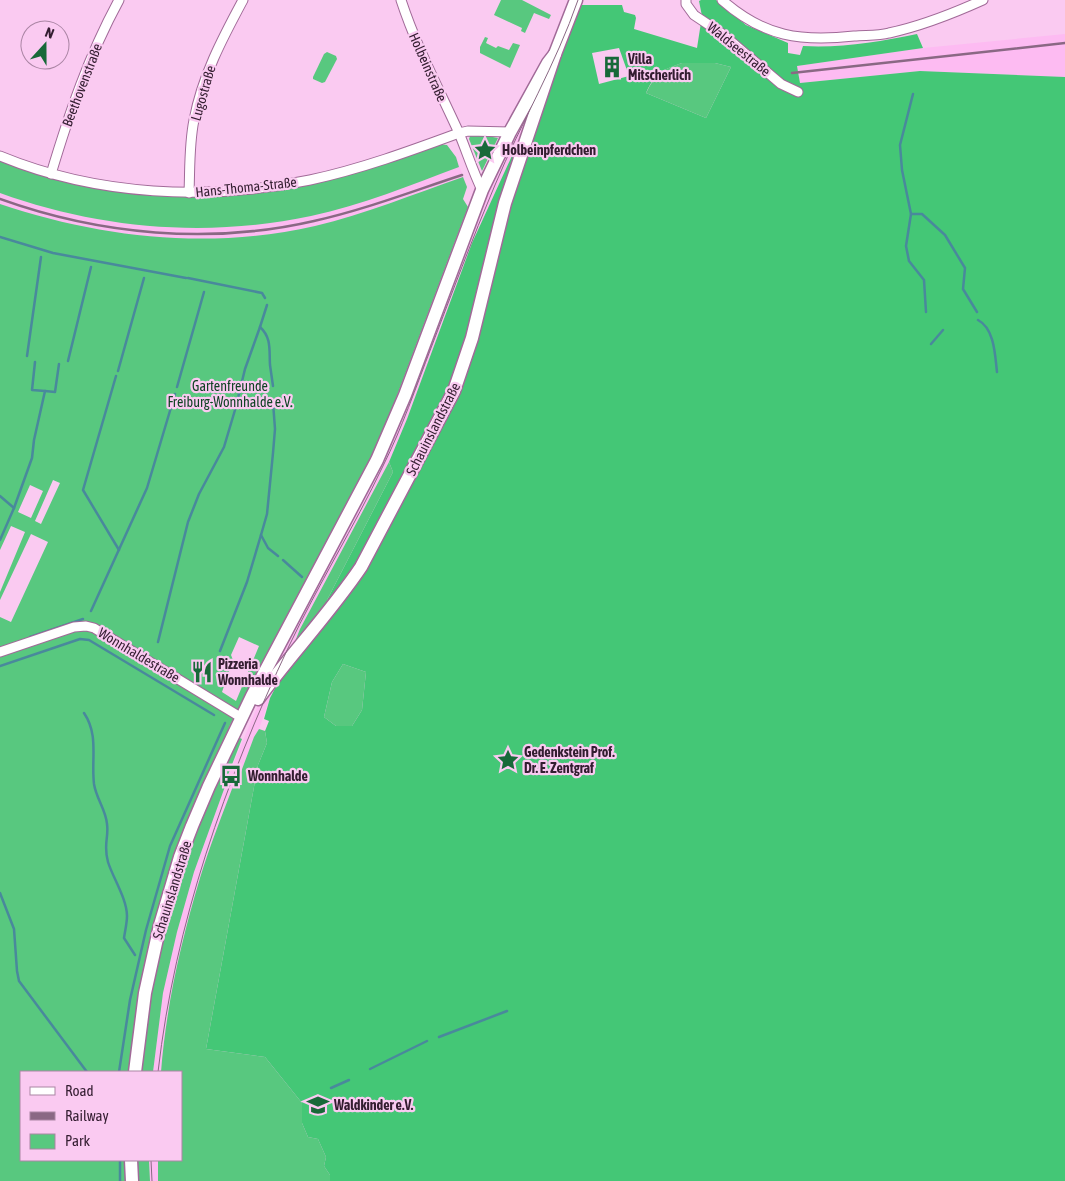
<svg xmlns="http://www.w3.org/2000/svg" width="1065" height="1181" font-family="'Asap Condensed',sans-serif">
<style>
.built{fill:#fdbbf2}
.green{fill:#58c87f;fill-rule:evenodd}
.forest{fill:#44c776;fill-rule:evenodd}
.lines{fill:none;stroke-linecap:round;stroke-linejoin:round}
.stream{stroke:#49899c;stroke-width:2.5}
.street-casing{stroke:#a16a98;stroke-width:11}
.secondary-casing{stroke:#a16a98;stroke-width:15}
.street{stroke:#fff;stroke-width:9}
.secondary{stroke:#fff;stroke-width:12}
.tram{stroke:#8a6884;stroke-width:1}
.rail{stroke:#8a6884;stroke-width:2.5}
.labels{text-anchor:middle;stroke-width:4.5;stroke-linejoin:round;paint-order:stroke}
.street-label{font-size:14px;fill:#331d30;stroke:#facaf1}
.poi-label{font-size:14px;font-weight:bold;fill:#331d30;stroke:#facaf1;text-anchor:start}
.park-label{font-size:14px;fill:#0f4323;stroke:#facaf1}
</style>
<rect width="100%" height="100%" fill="#facaf1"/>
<g class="built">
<polygon points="1065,34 1065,77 920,71 800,83 797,66 923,48"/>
<polygon points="542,77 538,99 472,243 407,419 389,462 300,629 281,677 270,698 259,729 254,737 238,780 235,781 201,875 184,934 167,1021 161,1072 153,1072 163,993 177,932 194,872 227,781 226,781 282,648 351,518 466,237"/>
<polygon points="456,157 467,187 294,251 0,224 0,169 116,200 380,183"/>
<polygon points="149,1160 158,1160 158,1181 150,1181"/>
</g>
<g class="green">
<polygon points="501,0 522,0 551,15 549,19 534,13 525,33 521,31 522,28 494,15"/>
<polygon points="485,37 488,38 486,43 496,48 498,46 509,50 513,43 520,45 510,68 480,53 480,47"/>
<polygon points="327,52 336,56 337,59 325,82 322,83 313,79 313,77 324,54"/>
<path d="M 682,63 L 715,63 L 731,67 L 706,118 L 646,93 C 656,73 661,70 682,63 Z"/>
<polygon points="477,134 498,138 482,171 469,139 470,136"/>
<path d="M 438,144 L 447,145 L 456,157 L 459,167 C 411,185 362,205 311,216 C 208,238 99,229 0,193 L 0,160 L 107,189 L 246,193 Z"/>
<path d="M 463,177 L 467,187 L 463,199 L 468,207 L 386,425 L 377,445 L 353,494 L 229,727 L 228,732 L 242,739 L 226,780 L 227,781 L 194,872 L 177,932 L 163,993 L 153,1072 L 21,1072 L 21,1160 L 149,1160 L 150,1181 L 0,1181 L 0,617 L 11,622 L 48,542 L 31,534 L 0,600 L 0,592 L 25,532 L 11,526 L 0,550 L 0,204 C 101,238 210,250 315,226 C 365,214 414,194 463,177 ZM 53,480 L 60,483 L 41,524 L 35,521 ZM 30,485 L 43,491 L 31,518 L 18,512 ZM 239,637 L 259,646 L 236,701 L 222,692 L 233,660 L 231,655 Z"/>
<polygon points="389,462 393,472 327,600 336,610 295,644 294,644 300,629"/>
<polygon points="343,664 366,672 362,710 352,726 336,726 324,717 332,682"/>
<path d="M 259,729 L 265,731 L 267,743 L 258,765 L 206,1049 L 265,1057 L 302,1103 L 302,1123 L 308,1137 L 318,1139 L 326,1157 L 324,1166 L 330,1175 L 330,1181 L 158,1181 L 158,1160 L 181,1160 L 181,1072 L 161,1072 C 166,1007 181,941 200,878 C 210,845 223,813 235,781 L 238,780 L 254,737 Z"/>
</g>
<path class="forest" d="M 701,0 L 716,0 L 746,25 L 788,43 L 788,53 L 800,55 L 803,46 C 842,48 879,42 917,34 L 923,48 L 797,66 L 800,83 L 920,71 L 1065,77 L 1065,1181 L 330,1181 L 330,1175 L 324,1166 L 326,1157 L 318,1139 L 308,1137 L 302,1123 L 302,1103 L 265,1057 L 206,1049 L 258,765 L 267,743 L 265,731 L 269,721 L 264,719 L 270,698 L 281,677 L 336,610 L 327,600 L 393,472 L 389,462 L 407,419 L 472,243 L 538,99 L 578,5 L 622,5 L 624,12 L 635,15 L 636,18 L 634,29 L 697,48 L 702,16 L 699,1 ZM 619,48 L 629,76 L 599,84 L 592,53 ZM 682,63 L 715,63 L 731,67 L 706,118 L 646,93 C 655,73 662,70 682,63 ZM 343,664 L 366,672 L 362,710 L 352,726 L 336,726 L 324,717 L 332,682 Z"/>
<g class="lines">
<g class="stream">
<polyline points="913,94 900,145 902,170 911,214 906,246 909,261 924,280 926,312"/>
<polyline points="911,214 922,214 945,235 965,268 963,289 977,312"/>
<polyline points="0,237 53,253 186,278"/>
<polyline points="188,278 262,293 265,298"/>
<path d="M 267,305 L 260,327 C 272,338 269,351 270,365 C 271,372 272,379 273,386"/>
<path d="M 978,320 C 995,329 995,356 997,372"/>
<polyline points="931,344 943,330"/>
<polyline points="27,356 41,257"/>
<polyline points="68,361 91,267"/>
<polyline points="118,371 144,278"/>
<polyline points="116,376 83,490 119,550"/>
<polyline points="177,387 204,292"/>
<polyline points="45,391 55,392 59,364"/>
<polyline points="273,402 275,429 273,453 267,514 261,535 268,548 278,556"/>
<polyline points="236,406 245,369 260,327"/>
<polyline points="0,496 14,508"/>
<polyline points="0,540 14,508 32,458 34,440 45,391 32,390 35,362"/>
<polyline points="283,560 302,577"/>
<polyline points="91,611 147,488 175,394"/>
<polyline points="30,637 83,619"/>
<polyline points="158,642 188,522 199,494 224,447 235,410"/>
<polyline points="220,651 247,582 261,535"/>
<polyline points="0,666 80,639 89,640 214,715"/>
<path d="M 84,713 C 99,735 91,759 94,784 C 96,798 106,810 107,824 C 109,837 103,845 108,862 C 113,878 127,899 127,916 C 127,923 125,931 124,938 L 135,955"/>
<polyline points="0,893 14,929 17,971 19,981 87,1072"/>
<polyline points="439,1037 507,1011"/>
<polyline points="370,1069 427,1041"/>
<polyline points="119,1072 130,1000 146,930 170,846 225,723"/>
<polyline points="331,1088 349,1080"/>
<polyline points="120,1160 120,1181"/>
</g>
<g class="street-casing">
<g id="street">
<path d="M 401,0 C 416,46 439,89 459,133 C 467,152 473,172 482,190"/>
<polyline points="686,0 686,4 694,15 721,33 781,84 798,92"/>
<path d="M 722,0 C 764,37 801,42 854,36 C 866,35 878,36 889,33 C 922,26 952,14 983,0"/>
<path d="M 0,156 C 97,196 208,201 310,180 C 361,169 410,151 459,133 L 468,131 L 510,132"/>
<path d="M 51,174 C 69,114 89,55 119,0"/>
<path d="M 189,193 C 190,169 189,144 194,120 C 202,77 222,39 243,0"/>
<polyline points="0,652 74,627 86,626 94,628 242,718"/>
</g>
</g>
<g class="secondary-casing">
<g id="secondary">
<path d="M 258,699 C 291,654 330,613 361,567 L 454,391 L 472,338 L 505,203 L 555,54 L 576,0"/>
<polyline points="135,1072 145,993 160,925 180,857 192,826 209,786 252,696 377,460 405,395 482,190 510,132 548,63 555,54"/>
<polyline points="131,1160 132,1181"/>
</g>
</g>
<use href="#street" class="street"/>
<use href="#secondary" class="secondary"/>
<g class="tram">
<path d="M 158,1072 C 175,923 225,782 289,646 C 318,585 354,527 383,466 C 402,428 416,387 431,348 C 452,293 472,239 495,185 C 521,123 556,64 578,0"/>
<polyline points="151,1160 152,1181"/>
</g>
<g class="rail">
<polyline points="792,73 1065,43"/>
<path d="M 0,199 C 100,235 210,245 314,221 C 364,210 413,191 462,175"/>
</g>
</g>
<defs>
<g id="building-bare" transform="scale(1.725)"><path d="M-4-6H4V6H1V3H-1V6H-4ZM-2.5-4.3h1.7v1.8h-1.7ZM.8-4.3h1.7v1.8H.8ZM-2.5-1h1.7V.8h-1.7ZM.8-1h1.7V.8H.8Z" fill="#186939" stroke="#facaf1" stroke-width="2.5" paint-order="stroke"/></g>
<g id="sight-bare" transform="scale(1.725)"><path d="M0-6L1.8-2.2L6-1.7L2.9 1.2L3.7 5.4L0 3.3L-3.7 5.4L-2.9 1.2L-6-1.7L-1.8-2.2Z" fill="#186939" stroke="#facaf1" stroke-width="2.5" paint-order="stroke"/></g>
<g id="restaurant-bare" transform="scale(1.725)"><path d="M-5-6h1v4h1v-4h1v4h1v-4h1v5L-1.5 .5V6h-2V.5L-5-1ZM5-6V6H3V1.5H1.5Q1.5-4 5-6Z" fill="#186939" stroke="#facaf1" stroke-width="2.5" paint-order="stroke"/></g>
<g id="bus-bare" transform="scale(1.725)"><path d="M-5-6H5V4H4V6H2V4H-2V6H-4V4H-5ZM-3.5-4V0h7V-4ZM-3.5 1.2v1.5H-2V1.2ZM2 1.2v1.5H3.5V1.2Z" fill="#186939" stroke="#facaf1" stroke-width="2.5" paint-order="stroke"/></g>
<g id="school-bare" transform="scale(1.725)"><path d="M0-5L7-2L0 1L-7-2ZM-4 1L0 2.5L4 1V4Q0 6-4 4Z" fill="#186939" stroke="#facaf1" stroke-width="2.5" paint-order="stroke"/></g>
</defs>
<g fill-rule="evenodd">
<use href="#building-bare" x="612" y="67"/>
<use href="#sight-bare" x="485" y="150"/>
<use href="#restaurant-bare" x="202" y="672"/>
<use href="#sight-bare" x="508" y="760"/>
<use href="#bus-bare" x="231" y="776"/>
<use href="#school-bare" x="318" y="1105"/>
</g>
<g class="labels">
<g class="street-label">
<text transform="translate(739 49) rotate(39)" y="5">Waldseestraße</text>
<text transform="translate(428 67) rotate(66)" y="5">Holbeinstraße</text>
<text transform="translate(82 85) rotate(-69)" y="5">Beethovenstraße</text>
<text transform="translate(203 93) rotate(-74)" y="5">Lugostraße</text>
<text transform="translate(246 187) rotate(-6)" y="5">Hans-Thoma-Straße</text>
<text transform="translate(433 429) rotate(-63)" y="5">Schauinslandstraße</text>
<text transform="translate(139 655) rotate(31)" y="5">Wonnhaldestraße</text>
<text transform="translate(172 890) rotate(-73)" y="5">Schauinslandstraße</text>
</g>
<g class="poi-label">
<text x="628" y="64">Villa<tspan x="628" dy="16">Mitscherlich</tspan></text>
<text x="502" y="155">Holbeinpferdchen</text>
<text x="218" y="669">Pizzeria<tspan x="218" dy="16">Wonnhalde</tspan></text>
<text x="524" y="757">Gedenkstein Prof.<tspan x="524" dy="16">Dr. E. Zentgraf</tspan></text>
<text x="248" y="781">Wonnhalde</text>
<text x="334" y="1110">Waldkinder e.V.</text>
</g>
<g class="park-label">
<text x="230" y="391">Gartenfreunde<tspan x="230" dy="16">Freiburg-Wonnhalde e.V.</tspan></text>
</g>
</g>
<rect x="20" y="1071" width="162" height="90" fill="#facaf1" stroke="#aa85a4"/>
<rect x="30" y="1087" width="25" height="8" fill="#ffffff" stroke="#aa85a4"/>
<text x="65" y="1096" font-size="15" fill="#331d30">Road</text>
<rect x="30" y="1112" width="25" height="8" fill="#8a6884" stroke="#aa85a4"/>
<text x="65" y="1121" font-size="15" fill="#331d30">Railway</text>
<rect x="30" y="1134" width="25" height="15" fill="#58c87f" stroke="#aa85a4"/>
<text x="65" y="1146" font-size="15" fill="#331d30">Park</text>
<g transform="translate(45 45) rotate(21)"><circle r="24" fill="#facaf1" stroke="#aa85a4"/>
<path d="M0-4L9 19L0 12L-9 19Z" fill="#186939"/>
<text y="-8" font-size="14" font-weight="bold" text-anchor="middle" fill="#331d30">N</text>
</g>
</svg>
